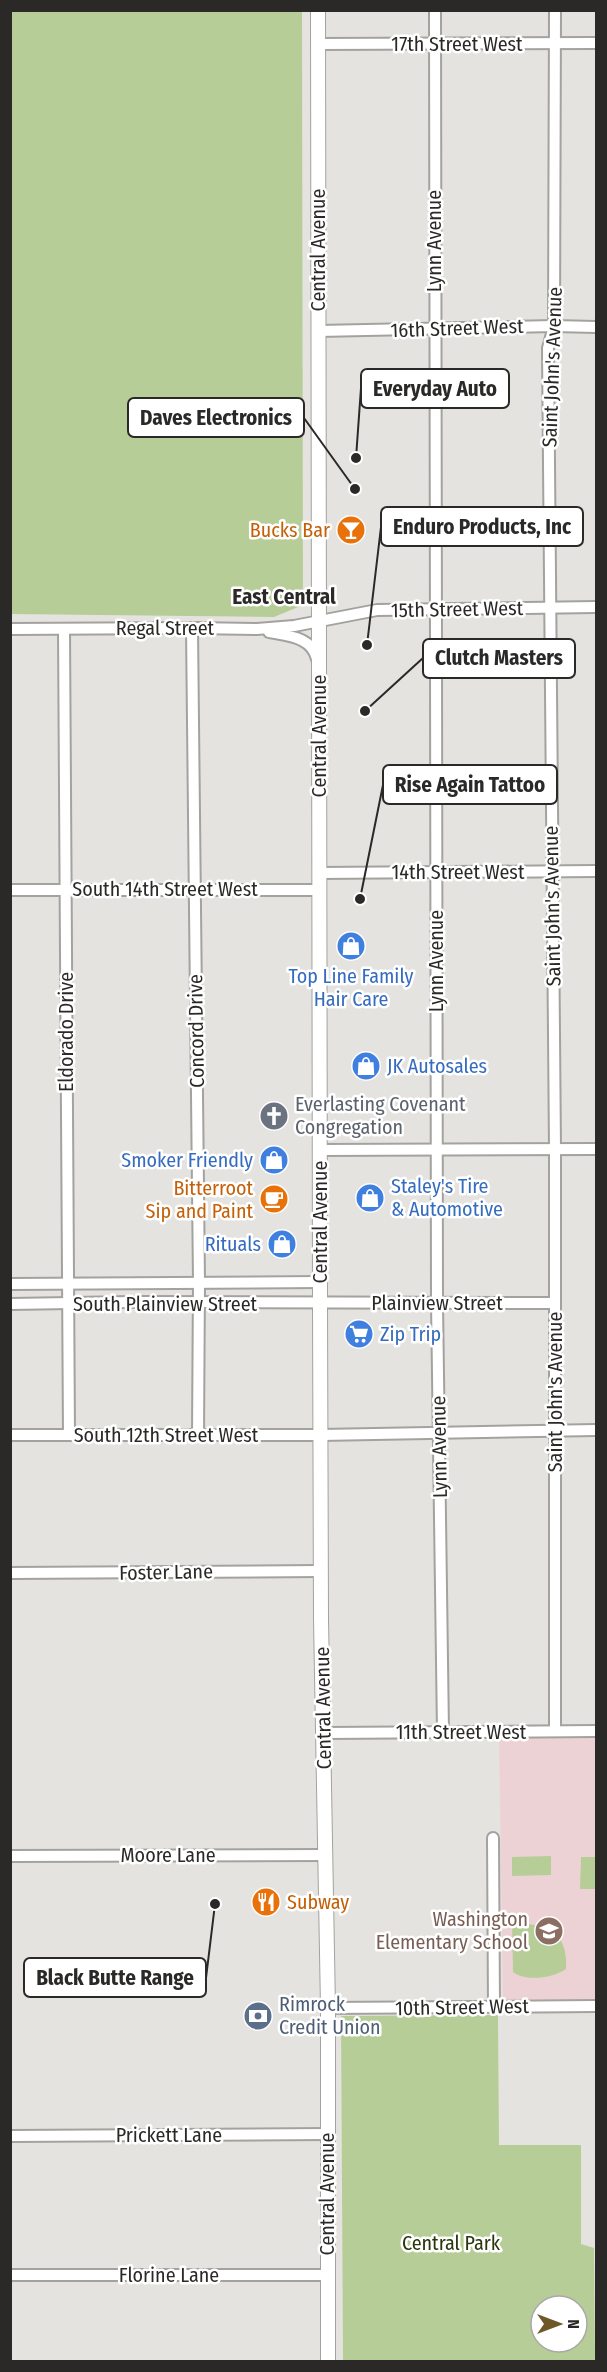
<svg xmlns="http://www.w3.org/2000/svg" width="607" height="2372" font-family="'Fira Sans Condensed',sans-serif">
<style>
.education{fill:#edd2d5}
.green{fill:#b7cd98;fill-rule:evenodd}
.lines{fill:none;stroke-linecap:round;stroke-linejoin:round}
.minor-casing{stroke:#a4a29f;stroke-width:14}
.major-casing{stroke:#a4a29f;stroke-width:16}
.minor{stroke:#fff;stroke-width:10}
.major{stroke:#fff;stroke-width:14}
.labels{text-anchor:middle;stroke-width:5;stroke-linejoin:round;paint-order:stroke}
.street-label{font-size:20px;fill:#2a2928;stroke:#fff}
.food-label{font-size:20px;fill:#c56008;stroke:#fff;text-anchor:end}
.shop-label{font-size:20px;fill:#366cbe;stroke:#fff;text-anchor:start}
.worship-label{font-size:20px;fill:#5b616d;stroke:#fff;text-anchor:start}
.education-label{font-size:20px;fill:#785e54;stroke:#fff;text-anchor:end}
.service-label{font-size:20px;fill:#4e5e75;stroke:#fff;text-anchor:start}
.park-label{font-size:20px;fill:#28370e;stroke:#fff}
.neighbourhood-label{font-size:21px;font-weight:bold;fill:#2a2928;stroke:#fff}
.leader{fill:none;stroke:#2a2928;stroke-width:2}
.callout-dot{fill:#2a2928;stroke:#fff;stroke-width:2}
.callout{fill:#fff;stroke:#2a2928;stroke-width:2}
.callout-label{font-size:21px;text-anchor:middle;font-weight:bold;fill:#2a2928}
</style>
<rect width="100%" height="100%" fill="#e5e3e0"/>
<polygon class="education" points="596,1731 596,2006 503,2006 499,1732"/>
<g class="green">
<polygon points="11,10 302,11 303,605 274,617 11,614"/>
<polygon points="551,1856 551,1875 512,1876 512,1857"/>
<polygon points="581,1857 596,1857 596,1889 580,1889"/>
<path d="M 512,1923 C 547,1924 568,1931 566,1969 C 553,1978 526,1982 513,1972 Z"/>
<path d="M 498,2015 L 499,2145 L 581,2145 L 581,2244 L 594,2248 L 595,2361 L 343,2361 L 341,2016 ZM 541,2306 L 577,2306 L 577,2342 L 541,2342 Z"/>
</g>
<g class="lines">
<g class="minor-casing">
<g id="minor">
<polyline points="435,10 437,1303 443,1732"/>
<polyline points="318,44 596,43"/>
<polyline points="318,331 554,326 596,327"/>
<polyline points="192,628 199,1282 198,1435"/>
<polyline points="10,629 192,628 257,629 294,626 377,610 596,607"/>
<polyline points="64,629 69,1435"/>
<path d="M 269,632 C 289,636 312,637 317,659"/>
<polyline points="319,873 596,871"/>
<polyline points="10,890 319,890"/>
<polyline points="320,1150 596,1149"/>
<polyline points="10,1284 320,1282"/>
<polyline points="10,1304 132,1302 554,1303"/>
<polyline points="10,1435 321,1435 596,1430"/>
<polyline points="10,1573 321,1571"/>
<polyline points="555,1731 555,1149 548,348 554,326 555,10"/>
<polyline points="325,1733 596,1731"/>
<polyline points="493,1838 494,2007"/>
<polyline points="10,1856 326,1855"/>
<polyline points="328,2008 596,2006"/>
<polyline points="10,2136 327,2134"/>
<polyline points="10,2275 327,2275"/>
</g>
</g>
<g class="major-casing">
<polyline id="major" points="318,10 320,1304 321,1619 328,2008 328,2362"/>
</g>
<use href="#minor" class="minor"/>
<use href="#major" class="major"/>
</g>
<defs>
<g id="bar-disc" transform="scale(1.5)"><circle r="9.5" fill="#e8710a" stroke="#fff"/><path d="M-6-5H6L.8 .8V4.5H3.5V6h-7V4.5H-.8V.8Z" fill="#fff"/></g>
<g id="shop-disc" transform="scale(1.5)"><circle r="9.5" fill="#3f7fe0" stroke="#fff"/><path d="M-5-2.5h2.3a2.7 3.5 0 0 1 5.4 0H5L5.5 6h-11ZM-1.5-2.5h3a1.5 2.3 0 0 0-3 0Z" fill="#fff"/></g>
<g id="church-disc" transform="scale(1.5)"><circle r="9.5" fill="#6b7280" stroke="#fff"/><path d="M-1.2-6h2.4v3.5h3.3v2.4h-3.3V6h-2.4V-.1h-3.3v-2.4h3.3Z" fill="#fff"/></g>
<g id="cafe-disc" transform="scale(1.5)"><circle r="9.5" fill="#e8710a" stroke="#fff"/><path d="M-5.5-4.5H6V0H3Q3 3.5 0 3.5H-2.5Q-5.5 3.5-5.5 0ZM3-3.2v2h1.7v-2ZM-6 4.5H4V6H-6Z" fill="#fff"/></g>
<g id="supermarket-disc" transform="scale(1.5)"><circle r="9.5" fill="#3f7fe0" stroke="#fff"/><path d="M-6-5.5h2.5l.6 2H6L4.5 2H-2.5L-4.4-4H-6ZM-1.5 3.2a1.3 1.3 0 1 0 .1 0ZM3 3.2a1.3 1.3 0 1 0 .1 0Z" fill="#fff"/></g>
<g id="restaurant-disc" transform="scale(1.5)"><circle r="9.5" fill="#e8710a" stroke="#fff"/><path d="M-5-6h1v4h1v-4h1v4h1v-4h1v5L-1.5 .5V6h-2V.5L-5-1ZM5-6V6H3V1.5H1.5Q1.5-4 5-6Z" fill="#fff"/></g>
<g id="school-disc" transform="scale(1.5)"><circle r="9.5" fill="#8d6e63" stroke="#fff"/><path d="M0-5L7-2L0 1L-7-2ZM-4 1L0 2.5L4 1V4Q0 6-4 4Z" fill="#fff"/></g>
<g id="bank-disc" transform="scale(1.5)"><circle r="9.5" fill="#5c6f8a" stroke="#fff"/><path d="M-6-4H6V4H-6ZM0-2.3a2.3 2.3 0 1 0 0 4.6a2.3 2.3 0 1 0 0-4.6Z" fill="#fff"/></g>
</defs>
<g fill-rule="evenodd">
<use href="#bar-disc" x="351" y="530"/>
<use href="#shop-disc" x="351" y="946"/>
<use href="#shop-disc" x="366" y="1066"/>
<use href="#church-disc" x="274" y="1116"/>
<use href="#shop-disc" x="274" y="1160"/>
<use href="#shop-disc" x="370" y="1198"/>
<use href="#cafe-disc" x="274" y="1199"/>
<use href="#shop-disc" x="282" y="1244"/>
<use href="#supermarket-disc" x="359" y="1334"/>
<use href="#restaurant-disc" x="266" y="1902"/>
<use href="#school-disc" x="549" y="1931"/>
<use href="#bank-disc" x="258" y="2016"/>
</g>
<g class="labels">
<g class="street-label">
<text x="457" y="51">17th Street West</text>
<text transform="translate(434 241) rotate(-90)" y="7">Lynn Avenue</text>
<text transform="translate(318 250) rotate(-90)" y="7">Central Avenue</text>
<text transform="translate(457 328) rotate(-2)" y="7">16th Street West</text>
<text transform="translate(552 367) rotate(-88)" y="7">Saint John's Avenue</text>
<text transform="translate(457 609) rotate(-1)" y="7">15th Street West</text>
<text x="165" y="635">Regal Street</text>
<text transform="translate(319 736) rotate(-90)" y="7">Central Avenue</text>
<text x="458" y="879">14th Street West</text>
<text x="165" y="896">South 14th Street West</text>
<text transform="translate(552 906) rotate(-91)" y="7">Saint John's Avenue</text>
<text transform="translate(436 961) rotate(-90)" y="7">Lynn Avenue</text>
<text transform="translate(196 1031) rotate(-91)" y="7">Concord Drive</text>
<text transform="translate(66 1032) rotate(-90)" y="7">Eldorado Drive</text>
<text transform="translate(320 1222) rotate(-90)" y="7">Central Avenue</text>
<text x="437" y="1310">Plainview Street</text>
<text x="165" y="1311">South Plainview Street</text>
<text transform="translate(555 1392) rotate(-90)" y="7">Saint John's Avenue</text>
<text x="166" y="1442">South 12th Street West</text>
<text transform="translate(439 1447) rotate(-91)" y="7">Lynn Avenue</text>
<text transform="translate(166 1572) rotate(-1)" y="7">Foster Lane</text>
<text transform="translate(323 1708) rotate(-91)" y="7">Central Avenue</text>
<text x="461" y="1739">11th Street West</text>
<text x="168" y="1862">Moore Lane</text>
<text transform="translate(462 2007) rotate(-1)" y="7">10th Street West</text>
<text x="169" y="2142">Prickett Lane</text>
<text transform="translate(327 2194) rotate(-90)" y="7">Central Avenue</text>
<text x="169" y="2282">Florine Lane</text>
</g>
<g class="food-label">
<text x="330" y="537">Bucks Bar</text>
<text x="253" y="1195">Bitterroot<tspan x="253" dy="23">Sip and Paint</tspan></text>
<text x="287" y="1909" text-anchor="start">Subway</text>
</g>
<g class="shop-label">
<text x="351" y="983" text-anchor="middle">Top Line Family<tspan x="351" dy="23">Hair Care</tspan></text>
<text x="387" y="1073">JK Autosales</text>
<text x="253" y="1167" text-anchor="end">Smoker Friendly</text>
<text x="391" y="1193">Staley's Tire<tspan x="391" dy="23">&amp; Automotive</tspan></text>
<text x="261" y="1251" text-anchor="end">Rituals</text>
<text x="380" y="1341">Zip Trip</text>
</g>
<g class="worship-label">
<text x="295" y="1111">Everlasting Covenant<tspan x="295" dy="23">Congregation</tspan></text>
</g>
<g class="education-label">
<text x="528" y="1926">Washington<tspan x="528" dy="23">Elementary School</tspan></text>
</g>
<g class="service-label">
<text x="279" y="2011">Rimrock<tspan x="279" dy="23">Credit Union</tspan></text>
</g>
<g class="park-label">
<text x="451" y="2250">Central Park</text>
</g>
<g class="neighbourhood-label">
<text x="284" y="604">East Central</text>
</g>
</g>
<path class="leader" d="M356 458L361 388M355 489L304 418M367 645L381 527M365 711L423 658M360 899L383 785M215 1904L206 1978"/>
<g class="callout-dot">
<circle cx="356" cy="458" r="6"/>
<circle cx="355" cy="489" r="6"/>
<circle cx="367" cy="645" r="6"/>
<circle cx="365" cy="711" r="6"/>
<circle cx="360" cy="899" r="6"/>
<circle cx="215" cy="1904" r="6"/>
</g>
<g class="callout">
<rect x="361" y="369" width="148" height="39" rx="6"/>
<rect x="128" y="398" width="176" height="39" rx="6"/>
<rect x="381" y="507" width="202" height="39" rx="6"/>
<rect x="423" y="639" width="152" height="39" rx="6"/>
<rect x="383" y="765" width="174" height="39" rx="6"/>
<rect x="24" y="1958" width="182" height="39" rx="6"/>
</g>
<g class="callout-label">
<text x="435" y="396">Everyday Auto</text>
<text x="216" y="425">Daves Electronics</text>
<text x="482" y="534">Enduro Products, Inc</text>
<text x="499" y="665">Clutch Masters</text>
<text x="470" y="792">Rise Again Tattoo</text>
<text x="115" y="1985">Black Butte Range</text>
</g>
<rect width="607" height="2372" fill="none" stroke="#2a2928" stroke-width="24"/>
<g transform="translate(559 2324) rotate(90)"><circle r="28" fill="#ffffff" stroke="#aaa9a9" stroke-width="1.5"/>
<path d="M0-4.5L10 22L0 15L-10 22Z" fill="#6f5828"/>
<text y="-9" font-size="16" font-weight="bold" text-anchor="middle" fill="#2a2928">N</text>
</g>
</svg>
